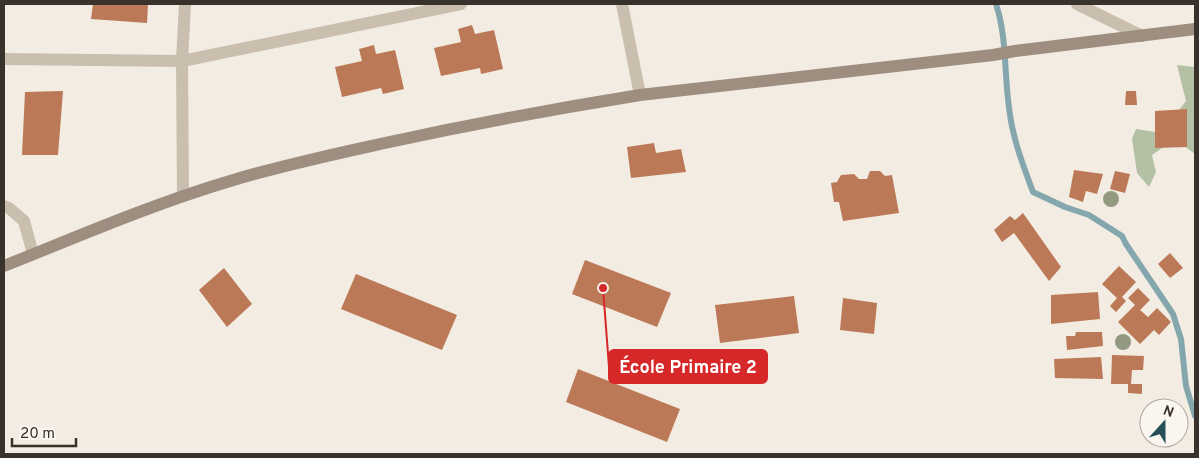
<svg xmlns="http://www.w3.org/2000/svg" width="1199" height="458" font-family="Overpass,sans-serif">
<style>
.green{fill:#b4c0a3}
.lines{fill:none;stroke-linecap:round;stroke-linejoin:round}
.stream{stroke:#84a7ad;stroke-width:6}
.building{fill:#bc7957}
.lane{stroke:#cabeaf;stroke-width:12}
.street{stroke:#cabeaf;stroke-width:12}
.secondary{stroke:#9d8e80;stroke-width:12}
.tree{fill:#939981}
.leader{fill:none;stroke:#d62828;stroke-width:2}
.callout-dot{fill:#d62828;stroke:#faf6ef;stroke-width:2}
.callout{fill:#d62828;stroke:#d62828;stroke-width:2}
.callout-label{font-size:18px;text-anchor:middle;font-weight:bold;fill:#fff}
</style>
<rect width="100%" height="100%" fill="#f2ece2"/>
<polygon class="green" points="1177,65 1195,67 1195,154 1175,139 1152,155 1156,172 1149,187 1137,173 1132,139 1136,129 1161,133 1186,101"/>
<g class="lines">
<path class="stream" d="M 996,4 C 1007,37 1004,73 1009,107 C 1012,137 1023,165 1033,192 L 1065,207 L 1089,215 L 1122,236 L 1126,244 L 1173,314 L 1181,339 L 1186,386 L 1195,416"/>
</g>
<g class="building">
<polygon points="93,4 148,4 147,23 91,19"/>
<polygon points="472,25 475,34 494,30 503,69 481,74 480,68 441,76 434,48 461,42 458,29"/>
<polygon points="374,45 376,54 395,50 404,89 383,94 381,88 342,97 335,67 362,61 359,49"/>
<polygon points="63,91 58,155 22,155 25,92"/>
<polygon points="1126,91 1136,91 1137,105 1125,105"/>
<polygon points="1187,109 1187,147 1155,148 1155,111"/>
<polygon points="654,143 656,153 681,149 686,172 631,178 627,147"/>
<polygon points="1074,170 1103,174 1097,194 1086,191 1083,202 1069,197"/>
<polygon points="870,171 880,171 885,176 892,175 899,213 843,221 839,202 834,202 831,183 837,182 841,175 854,174 859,179 867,179"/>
<polygon points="1115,171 1130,174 1125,193 1110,189"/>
<polygon points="1023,213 1061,267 1049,281 1014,233 1002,242 994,230 1010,216 1015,220"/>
<polygon points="1170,253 1183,268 1170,278 1158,264"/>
<polygon points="585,260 671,293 657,327 572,294"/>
<polygon points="1119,266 1136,282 1122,297 1126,301 1116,312 1110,306 1117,298 1102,284"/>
<polygon points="224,268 252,304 227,327 199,290"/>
<polygon points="356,274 457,315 442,350 341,309"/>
<polygon points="1138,288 1150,300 1140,310 1148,317 1157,308 1171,322 1159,335 1154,330 1140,344 1118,322 1135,305 1128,298"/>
<polygon points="1098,292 1100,319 1051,324 1051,295"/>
<polygon points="794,296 799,333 720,343 715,305"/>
<polygon points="843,298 877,303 874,334 840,330"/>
<polygon points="1076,332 1102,332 1103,346 1067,350 1066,336 1075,336"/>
<polygon points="1112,355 1144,356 1143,370 1132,370 1131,384 1142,384 1142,394 1128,393 1128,384 1111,384"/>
<polygon points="1101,357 1103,379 1055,378 1054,359"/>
<polygon points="578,369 680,409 667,442 566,402"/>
</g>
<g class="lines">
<polyline class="lane" points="622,4 640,95"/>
<g class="street">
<polyline points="1077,4 1142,36"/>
<polyline points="4,59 182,61 461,4"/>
<polyline points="183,195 182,61 185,4"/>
<polyline points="4,206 9,208 24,221 33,254"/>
</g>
<path class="secondary" d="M 4,266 C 79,236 153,204 230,181 C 279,166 330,155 380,144 C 467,125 553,109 640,95 L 993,55 L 1015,51 L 1195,29"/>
</g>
<g class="tree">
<circle cx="1111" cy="199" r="8"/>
<circle cx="1123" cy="342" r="8"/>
</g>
<path class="leader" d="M603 288L609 367"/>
<circle class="callout-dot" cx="603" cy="288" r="5"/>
<rect class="callout" x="609" y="350" width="158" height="33" rx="5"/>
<g class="callout-label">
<text x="688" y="373">École Primaire 2</text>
</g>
<rect width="1199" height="458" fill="none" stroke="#39322c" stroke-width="10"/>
<g transform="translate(1164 423) rotate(21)"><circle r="24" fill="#faf6ef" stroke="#ada8a1"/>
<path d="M0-4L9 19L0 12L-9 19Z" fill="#254f57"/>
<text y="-8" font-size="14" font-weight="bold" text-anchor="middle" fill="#39322c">N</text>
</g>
<path d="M12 438v8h64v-8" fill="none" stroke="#39322c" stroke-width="2.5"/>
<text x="20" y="438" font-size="15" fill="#39322c" stroke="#faf6ef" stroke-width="4" paint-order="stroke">20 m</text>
</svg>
